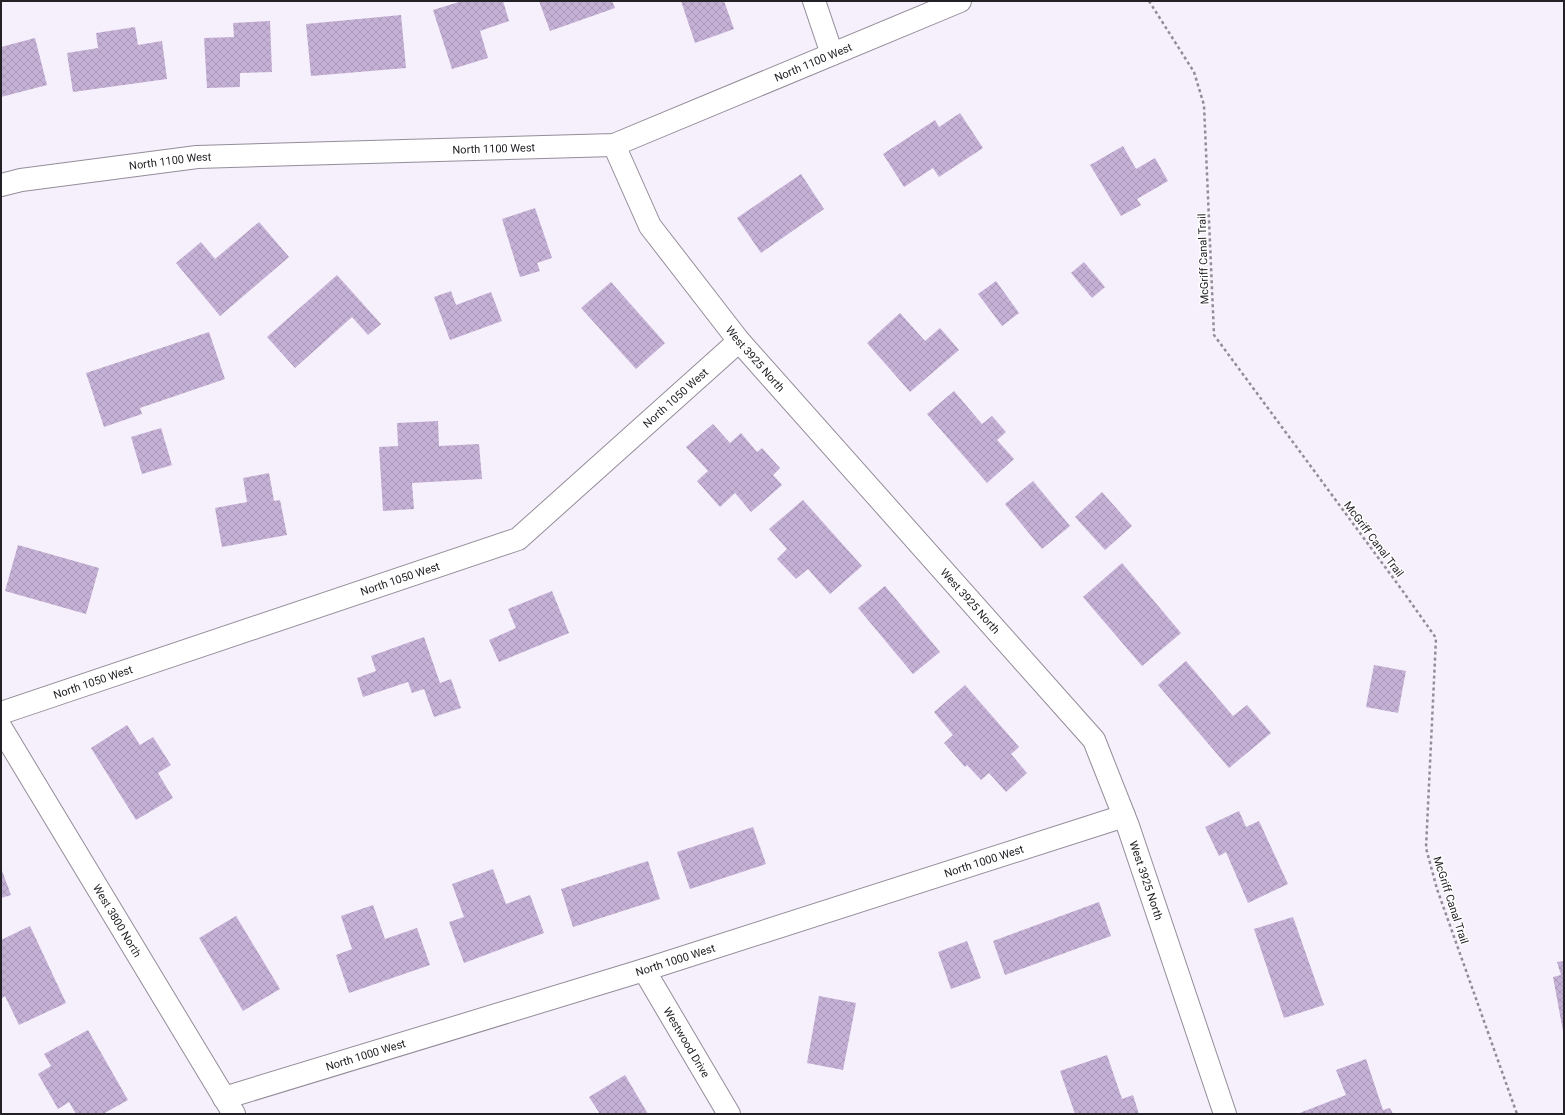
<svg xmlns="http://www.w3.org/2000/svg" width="1565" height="1115" font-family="Roboto,sans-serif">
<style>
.building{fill:url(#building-cross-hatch)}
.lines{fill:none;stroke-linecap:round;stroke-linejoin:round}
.minor-casing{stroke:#948d99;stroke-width:24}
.path{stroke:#928c96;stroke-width:2.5;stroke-dasharray:3 3;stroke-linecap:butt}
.minor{stroke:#fff;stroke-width:22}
.labels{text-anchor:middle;stroke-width:3;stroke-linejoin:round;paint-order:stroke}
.street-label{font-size:11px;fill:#242126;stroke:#fff}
</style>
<defs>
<pattern id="building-cross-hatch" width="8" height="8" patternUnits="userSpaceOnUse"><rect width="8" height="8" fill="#c6b1d6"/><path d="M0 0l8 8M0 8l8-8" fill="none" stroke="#aa98b8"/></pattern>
</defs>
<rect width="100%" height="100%" fill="#f6effc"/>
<g class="building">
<polygon points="462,1 503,1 509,21 480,31 488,58 452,69 433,10"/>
<polygon points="539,1 612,1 615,8 550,31"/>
<polygon points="681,1 724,1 734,29 695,43"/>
<polygon points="401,15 406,68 311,76 306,24"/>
<polygon points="270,21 272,72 240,73 240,87 207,88 204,38 234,37 233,23"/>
<polygon points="135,27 138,45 162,41 167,79 73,92 67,53 98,48 96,33"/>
<polygon points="35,38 47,85 1,97 1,47"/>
<polygon points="960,113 983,148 939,177 933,168 904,187 883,154 935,120 939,127"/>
<polygon points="1123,146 1136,169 1155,158 1168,181 1137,199 1141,205 1121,216 1090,165"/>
<polygon points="801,174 824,209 761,253 737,218"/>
<polygon points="535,208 552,258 537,263 540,271 520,277 502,219"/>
<polygon points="259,222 289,257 220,316 176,263 201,242 215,259"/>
<polygon points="1084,262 1105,287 1092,298 1071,273"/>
<polygon points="337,275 381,324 368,335 352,317 295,368 267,337"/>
<polygon points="996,281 1019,313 1002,326 978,294"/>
<polygon points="611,282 665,343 636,369 581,308"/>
<polygon points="451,291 456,305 491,292 502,321 450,340 434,297"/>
<polygon points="900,313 925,341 940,328 959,350 910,392 867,343"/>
<polygon points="209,332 225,379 140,408 142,414 104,427 86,373"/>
<polygon points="954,391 982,424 992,416 1006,432 997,440 1014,459 987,483 927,414"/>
<polygon points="438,421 439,446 479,444 482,479 412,483 414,509 383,511 379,447 398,446 397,423"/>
<polygon points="713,424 730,443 741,433 757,452 762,448 780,468 773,475 782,485 751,512 735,493 720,507 697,481 708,471 686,447"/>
<polygon points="161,428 172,465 142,474 131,437"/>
<polygon points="269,473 274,501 280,500 287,535 222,547 215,508 247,502 243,478"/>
<polygon points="1033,481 1070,526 1042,549 1005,504"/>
<polygon points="1102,492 1132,526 1105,550 1075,517"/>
<polygon points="803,500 862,566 830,594 808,569 796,579 777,559 787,549 769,529"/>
<polygon points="18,545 99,568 86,614 5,591"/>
<polygon points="1122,563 1181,633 1142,666 1083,597"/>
<polygon points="885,586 940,652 913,674 858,608"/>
<polygon points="552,591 569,633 499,662 489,640 516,628 508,609"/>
<polygon points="424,637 440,683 451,679 461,708 434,717 424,689 412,693 408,682 363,697 357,678 376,671 371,656"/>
<polygon points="1186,661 1233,716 1247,705 1271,733 1229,768 1158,685"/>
<polygon points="1374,665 1406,671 1398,713 1366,707"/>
<polygon points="965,685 1019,747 1011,754 1027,773 1006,792 989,773 981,780 967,765 965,767 944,743 953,735 934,712"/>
<polygon points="127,725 140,745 153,737 171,765 158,773 173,798 136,820 91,748"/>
<polygon points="1239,811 1246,827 1259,821 1288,884 1248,903 1226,852 1219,856 1205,827"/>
<polygon points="753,827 766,864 690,889 677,852"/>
<polygon points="648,861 660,899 573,927 561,889"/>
<polygon points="1,868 11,895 1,898"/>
<polygon points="493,869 506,904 530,895 544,933 464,963 449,922 464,917 452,884"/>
<polygon points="1099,902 1111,936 1005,975 993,941"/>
<polygon points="373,905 385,939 417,928 430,965 349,993 336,955 352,949 341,916"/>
<polygon points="236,916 280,989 243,1011 199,938"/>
<polygon points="1293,917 1324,1005 1284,1018 1254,929"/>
<polygon points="30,926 66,1003 19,1025 5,996 2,998 1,995 1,940"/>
<polygon points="967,941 981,978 951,989 938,952"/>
<polygon points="1564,961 1564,1031 1563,1031 1553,977 1561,975 1557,962"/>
<polygon points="819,996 856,1003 843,1070 807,1063"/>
<polygon points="88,1030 128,1100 103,1114 76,1114 69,1102 58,1109 38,1074 51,1066 44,1054"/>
<polygon points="1107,1055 1122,1099 1133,1095 1139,1114 1075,1114 1060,1071"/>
<polygon points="1366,1059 1383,1110 1390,1108 1393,1114 1297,1114 1346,1095 1336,1070"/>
<polygon points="625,1075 648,1114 600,1114 589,1097"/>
</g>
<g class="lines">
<g class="minor-casing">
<g id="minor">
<polyline points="814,1 832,54"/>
<path id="s1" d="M 614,145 L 650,226 L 739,341 L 1094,740 L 1128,826 L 1225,1114"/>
<path id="s2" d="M 1,185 L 21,180 L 197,157 L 614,145 L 960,1"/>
<path id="s3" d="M 1,713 L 518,539 L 739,341"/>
<path id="s4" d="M 1,728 L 234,1114"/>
<path id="s5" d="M 644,970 L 729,1114"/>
<path id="s6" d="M 224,1098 L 644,970 L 1124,816"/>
</g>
</g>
<polyline class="path" points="1149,1 1194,72 1204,105 1214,335 1402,590 1436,638 1426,848 1437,889 1517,1114"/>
<use href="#minor" class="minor"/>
</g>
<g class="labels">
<g class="street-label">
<text dy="4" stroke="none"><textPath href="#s2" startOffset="831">North 1100 West</textPath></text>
<text dy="4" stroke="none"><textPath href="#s2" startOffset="495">North 1100 West</textPath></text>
<text dy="4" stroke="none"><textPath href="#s2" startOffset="171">North 1100 West</textPath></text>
<text transform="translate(1203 259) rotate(-92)" y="4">McGriff Canal Trail</text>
<text dy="4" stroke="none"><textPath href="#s1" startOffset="258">West 3925 North</textPath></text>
<text dy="4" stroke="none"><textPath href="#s3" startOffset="757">North 1050 West</textPath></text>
<text transform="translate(1374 539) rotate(53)" y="4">McGriff Canal Trail</text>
<text dy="4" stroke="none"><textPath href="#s3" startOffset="421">North 1050 West</textPath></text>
<text dy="4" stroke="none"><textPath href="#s1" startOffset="582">West 3925 North</textPath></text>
<text dy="4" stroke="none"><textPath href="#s3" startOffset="97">North 1050 West</textPath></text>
<text dy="4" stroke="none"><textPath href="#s6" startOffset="796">North 1000 West</textPath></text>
<text dy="4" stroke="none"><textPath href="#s1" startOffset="918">West 3925 North</textPath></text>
<text transform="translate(1451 900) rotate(72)" y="4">McGriff Canal Trail</text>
<text dy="4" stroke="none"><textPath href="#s4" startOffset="225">West 3800 North</textPath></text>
<text dy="4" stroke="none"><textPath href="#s6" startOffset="472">North 1000 West</textPath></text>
<text dy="4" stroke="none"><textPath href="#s5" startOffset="84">Westwood Drive</textPath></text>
<text dy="4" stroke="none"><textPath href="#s6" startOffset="148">North 1000 West</textPath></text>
</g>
</g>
<rect width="1565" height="1115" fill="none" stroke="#242126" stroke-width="4"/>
</svg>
